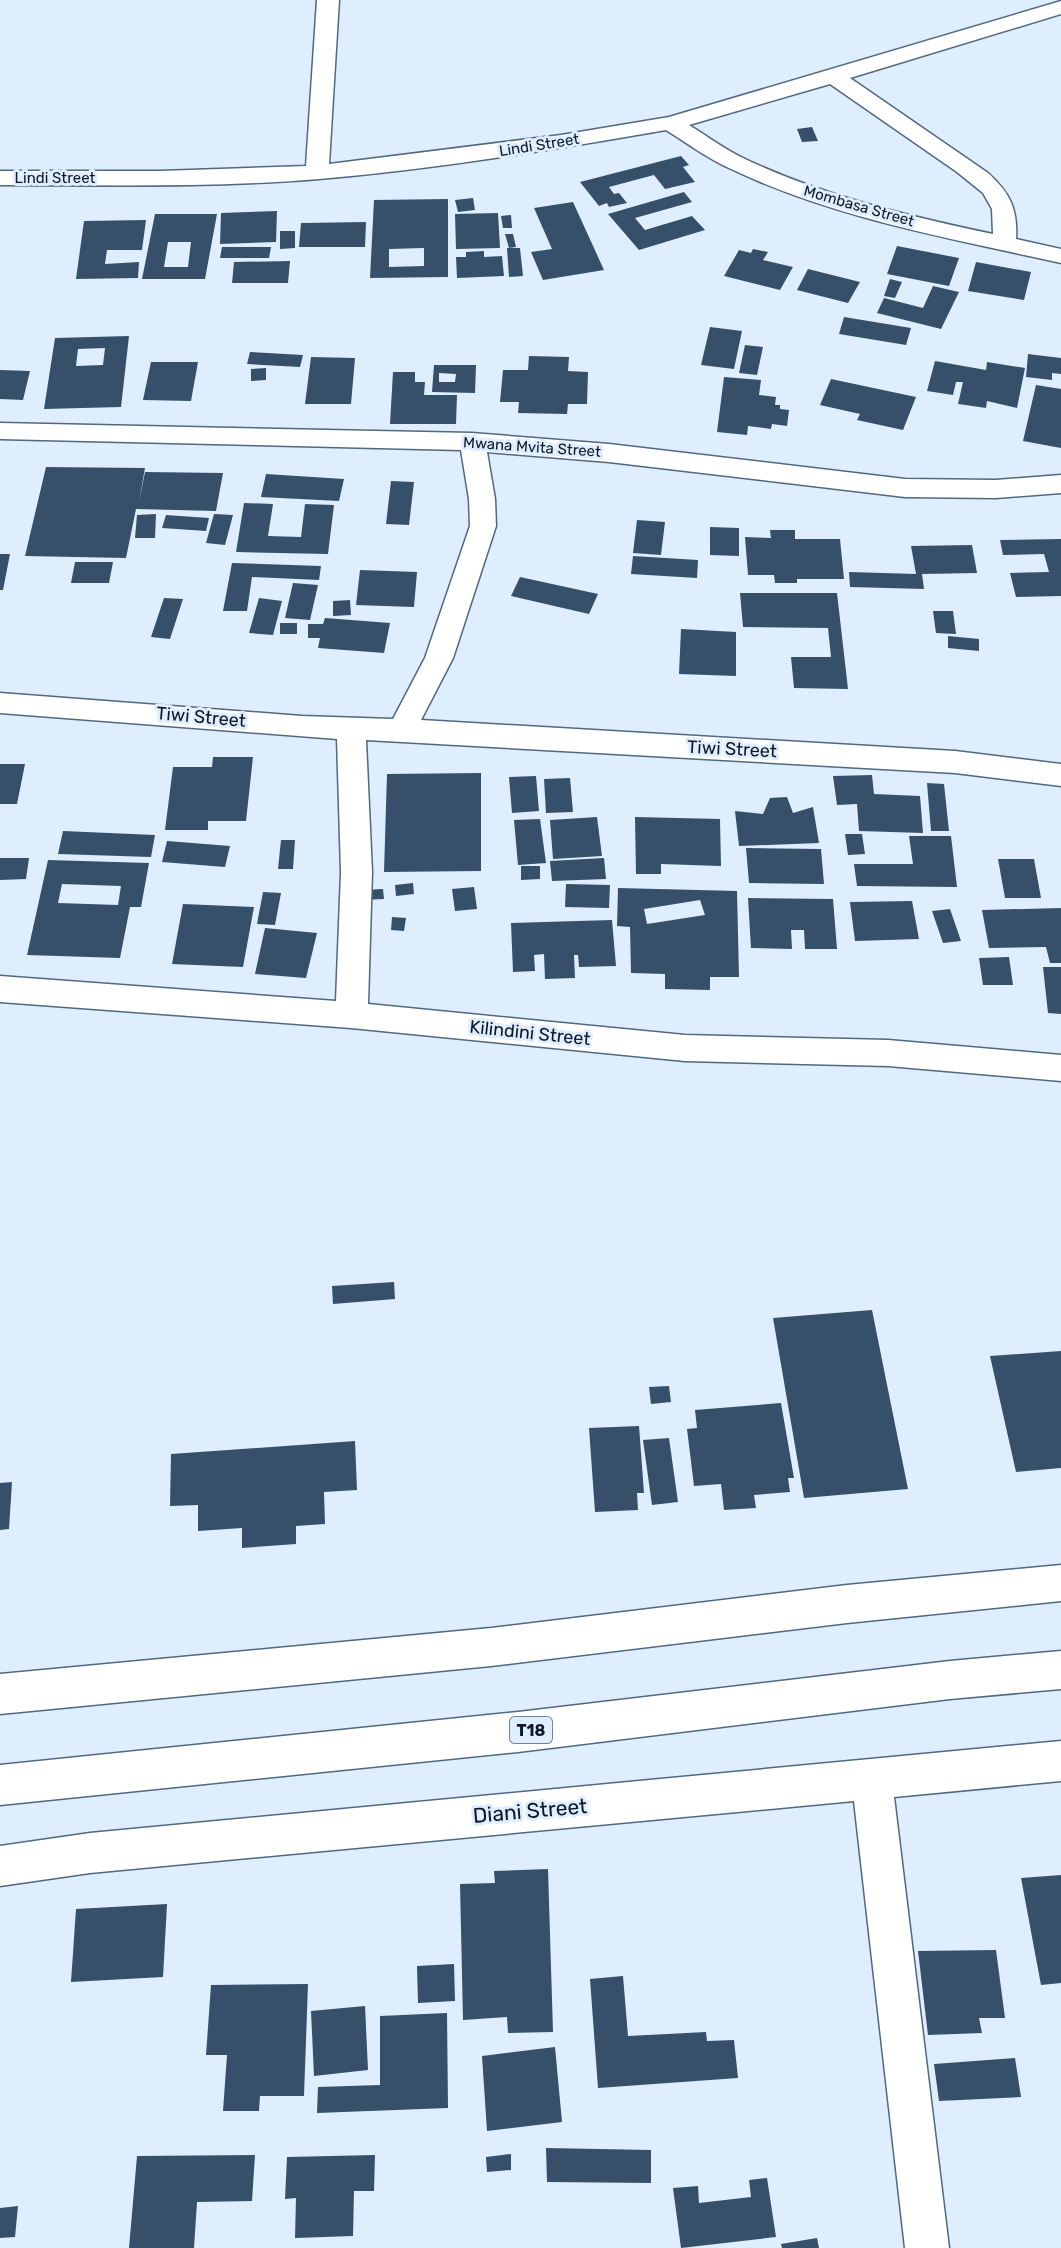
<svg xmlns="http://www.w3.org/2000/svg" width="1061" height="2248" font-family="Rubik,sans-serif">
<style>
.building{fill:#36506a;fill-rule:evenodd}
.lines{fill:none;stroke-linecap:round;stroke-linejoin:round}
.street-casing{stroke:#506880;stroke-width:3}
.primary-casing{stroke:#506880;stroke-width:3}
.street{fill:#fff;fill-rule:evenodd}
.primary{fill:#fff;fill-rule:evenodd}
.labels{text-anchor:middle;stroke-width:6;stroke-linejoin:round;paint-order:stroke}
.far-street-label{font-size:15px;fill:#0f1822;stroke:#deeeff}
.shield{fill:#deeeff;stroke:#4d5864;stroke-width:1.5}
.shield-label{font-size:16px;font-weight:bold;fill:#0f1822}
.street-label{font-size:18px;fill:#0f1822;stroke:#deeeff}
.near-street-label{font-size:21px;fill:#0f1822;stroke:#deeeff}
</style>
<rect width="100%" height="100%" fill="#deeeff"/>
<g class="building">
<polygon points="812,127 818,141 802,142 797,129"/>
<polygon points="681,156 689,165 683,167 695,182 665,189 654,175 609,187 614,194 619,193 627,203 609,207 607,203 599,206 580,182"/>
<polygon points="684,192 692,202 635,218 645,230 692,216 705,230 639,250 608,214"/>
<polygon points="473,198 475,210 458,212 455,200"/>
<path d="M 448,199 L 448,277 L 370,278 L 374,200 ZM 424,248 L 424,266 L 389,267 L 389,249 Z"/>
<polygon points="573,202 604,270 543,280 531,252 552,249 534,208"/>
<polygon points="277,211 276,242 220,244 221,213"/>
<polygon points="498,213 500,248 456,249 455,214"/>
<path d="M 155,214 L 217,214 L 205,279 L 142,279 ZM 168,242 L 191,242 L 188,267 L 164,267 Z"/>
<polygon points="511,215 512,228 503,228 501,216"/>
<polygon points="146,220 142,250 107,250 105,264 139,262 138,278 76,279 84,221"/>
<polygon points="366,222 365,247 299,247 301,223"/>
<polygon points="280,231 295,231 295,248 280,249"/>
<polygon points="505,234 513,234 516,247 509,248"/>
<polygon points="897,246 959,258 949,286 887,274"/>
<polygon points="222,247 271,247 269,258 220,258"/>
<polygon points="507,248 520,248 523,276 509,277"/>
<polygon points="753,249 768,252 763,260 793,267 780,290 724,276 739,250 751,253"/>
<polygon points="484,251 484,257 502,256 504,276 457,278 456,257 466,257 466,252"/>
<polygon points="290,261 288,283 232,283 234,262"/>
<polygon points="976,262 1031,272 1024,300 968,291"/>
<polygon points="808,269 860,282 848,303 797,290"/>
<polygon points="890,279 902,282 895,298 884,296"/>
<polygon points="933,286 959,292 941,329 877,313 884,298 923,308"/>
<polygon points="844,317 911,328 906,345 839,334"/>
<polygon points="710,327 742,331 734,369 701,365"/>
<path d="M 129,336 L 121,407 L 44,409 L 55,338 ZM 105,348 L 103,365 L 76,366 L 78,349 Z"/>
<polygon points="745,345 763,347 757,375 739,373"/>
<polygon points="250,352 303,355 300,367 247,364"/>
<polygon points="1028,354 1061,358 1061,374 1052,373 1052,380 1026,377"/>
<polygon points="529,356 569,357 568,371 588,372 587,404 568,404 567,414 518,413 519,402 500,402 503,370 528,370"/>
<polygon points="311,357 355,358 351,404 305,404"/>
<polygon points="935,361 986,370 987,362 1025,368 1017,408 987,401 986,408 958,404 963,382 956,382 953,395 927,391"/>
<polygon points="151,362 198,362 191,401 143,400"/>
<path d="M 434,365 L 476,365 L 475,393 L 432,392 ZM 439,373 L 456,374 L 455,382 L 439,382 Z"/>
<polygon points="266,368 266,380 251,381 251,369"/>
<polygon points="0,370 30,371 23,400 0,399"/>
<polygon points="393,372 415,372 415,382 425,382 424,395 457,395 456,424 390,424"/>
<polygon points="724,377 761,380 759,395 776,397 775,405 780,405 780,409 789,410 787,426 772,424 771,429 748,426 747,435 717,432"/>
<polygon points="831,379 916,397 903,430 857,420 860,414 820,405"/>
<polygon points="1036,385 1061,389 1061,448 1023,441"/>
<polygon points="46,467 145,468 139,502 145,472 223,473 216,511 136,509 126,558 25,556"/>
<polygon points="266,474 344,479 339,501 261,497"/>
<polygon points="391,481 414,482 409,525 386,524"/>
<polygon points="244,503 273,504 268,536 301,537 305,504 334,505 328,554 236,552"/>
<polygon points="156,514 155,538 135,538 137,515"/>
<polygon points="214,514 233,515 225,545 206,543"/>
<polygon points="166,515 209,518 206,531 162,528"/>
<polygon points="637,520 665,522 661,555 633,553"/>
<polygon points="710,527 739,528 739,556 710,555"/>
<polygon points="770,530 795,530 795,539 840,539 844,579 797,579 797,583 775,583 774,575 748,575 745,537 771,538"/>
<polygon points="1061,539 1061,596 1016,597 1010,573 1049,572 1044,554 1003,555 1000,540"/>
<polygon points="972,545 977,573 922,574 924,589 850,587 849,572 916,574 911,546"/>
<polygon points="0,554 10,554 3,590 0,590"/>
<polygon points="633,556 698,560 697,578 631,574"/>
<polygon points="75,562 113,562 109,583 71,583"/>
<polygon points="232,563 321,566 319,580 252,577 247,611 223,611"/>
<polygon points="360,570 417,572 414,607 356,605"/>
<polygon points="520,577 598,594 589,614 511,596"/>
<polygon points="293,583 318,585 310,620 285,618"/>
<polygon points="740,593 837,593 848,689 794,688 791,657 831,657 828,628 743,627"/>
<polygon points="164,598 183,599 170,639 151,637"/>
<polygon points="259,598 282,601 273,635 249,633"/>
<polygon points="350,600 351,615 333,616 333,601"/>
<polygon points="933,611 953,611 956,634 936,633"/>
<polygon points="325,618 390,623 384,653 318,648 320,638 308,638 308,624 323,624"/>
<rect x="280" y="623" width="17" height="11"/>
<polygon points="681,629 736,632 736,676 679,674"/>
<polygon points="948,636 979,639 979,651 948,648"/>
<polygon points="213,757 253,757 246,821 208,821 208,830 165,830 173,767 212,767"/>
<polygon points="0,764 25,764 17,804 0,804"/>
<polygon points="481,773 481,871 384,872 387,774"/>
<polygon points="872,775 874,794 920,796 923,833 859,831 857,804 837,805 833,776"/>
<polygon points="536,776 539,811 512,813 509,777"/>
<polygon points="570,778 573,812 546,813 544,779"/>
<polygon points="927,783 944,784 949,831 931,831"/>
<polygon points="787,797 793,813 813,807 819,843 739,846 735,811 763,814 770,798"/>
<polygon points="597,817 602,856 553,859 550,820"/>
<polygon points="635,817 720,819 721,866 661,864 661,874 636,874"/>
<polygon points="540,819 546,863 518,865 514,820"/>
<polygon points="63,831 155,835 151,857 58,854"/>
<polygon points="845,834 862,834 865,854 848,855"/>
<polygon points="909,836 951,836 957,887 857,886 854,864 913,864"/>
<polygon points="281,840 295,840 293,869 278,869"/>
<polygon points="167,841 230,846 225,867 162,862"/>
<polygon points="746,848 821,849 824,884 749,883"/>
<polygon points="0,858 29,858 26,879 0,880"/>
<polygon points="604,858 606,879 552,881 550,861"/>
<polygon points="998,859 1034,859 1041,898 1005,898"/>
<path d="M 48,860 L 149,863 L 141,907 L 130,907 L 120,958 L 27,955 ZM 62,884 L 121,886 L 118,905 L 58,903 Z"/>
<polygon points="521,866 540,866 540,879 521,880"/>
<polygon points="413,883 414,894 396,896 395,885"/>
<polygon points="566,884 610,885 609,908 565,907"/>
<polygon points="474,887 477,909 455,911 452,889"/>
<path d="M 618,888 L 737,891 L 739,977 L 710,977 L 710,990 L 665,989 L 665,974 L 631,973 L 630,927 L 617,926 ZM 700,900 L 705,915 L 647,924 L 644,909 Z"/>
<polygon points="383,889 384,899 362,900 362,890"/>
<polygon points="263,892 281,893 275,925 257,924"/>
<polygon points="748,898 833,899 837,949 805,949 804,930 791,930 792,949 751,948"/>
<polygon points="912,901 919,939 855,941 850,902"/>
<polygon points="183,904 254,907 243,967 172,964"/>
<polygon points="1061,908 1061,963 1050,963 1046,947 989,948 982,910"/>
<polygon points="950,909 961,941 943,943 932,911"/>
<polygon points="392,917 406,918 404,931 391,930"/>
<polygon points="612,920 616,966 579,967 578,955 574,955 575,978 545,979 544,954 534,955 535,971 513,972 511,923"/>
<polygon points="265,928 317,933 306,978 255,974"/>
<polygon points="1009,957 1013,985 983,985 979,958"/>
<polygon points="1043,967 1061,967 1061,1014 1048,1013"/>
<polygon points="394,1282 395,1299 333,1304 332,1286"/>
<polygon points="872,1310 908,1489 804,1498 773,1318"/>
<polygon points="1061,1351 1061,1468 1016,1472 990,1356"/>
<polygon points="669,1386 671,1402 651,1404 649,1387"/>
<polygon points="781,1403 794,1478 788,1478 790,1492 754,1495 756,1508 724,1510 721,1484 694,1486 687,1429 697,1428 695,1410"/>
<polygon points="639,1426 644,1493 637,1493 638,1510 595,1512 589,1428"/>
<polygon points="669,1438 678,1502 652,1505 643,1440"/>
<polygon points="355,1441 357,1490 324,1492 325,1524 296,1526 296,1544 242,1548 242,1528 198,1531 198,1505 170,1506 171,1454"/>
<polygon points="12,1482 9,1529 0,1530 0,1483"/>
<polygon points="548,1869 553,2032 508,2033 507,2017 463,2020 460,1884 495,1883 494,1871"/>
<polygon points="1061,1875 1061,1983 1041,1985 1021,1878"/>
<polygon points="167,1904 163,1977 71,1982 76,1909"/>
<polygon points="996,1950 1005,2018 979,2018 982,2033 928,2035 918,1951"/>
<polygon points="454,1964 455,2001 418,2003 417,1966"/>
<polygon points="623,1976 628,2036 706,2032 707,2041 734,2040 738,2078 598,2088 590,1979"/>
<polygon points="308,1984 304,2096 260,2096 259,2111 223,2111 227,2055 206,2055 211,1985"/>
<polygon points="365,2006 368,2070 314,2076 311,2011"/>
<polygon points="447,2013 448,2108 317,2113 318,2087 380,2085 380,2016"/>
<polygon points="555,2047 562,2122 487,2131 482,2056"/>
<polygon points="1015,2058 1021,2097 939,2101 934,2064"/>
<polygon points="546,2148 651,2150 651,2183 547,2182"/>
<polygon points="511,2154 511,2170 487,2172 486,2157"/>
<polygon points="255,2155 252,2201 197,2202 194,2248 129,2248 137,2156"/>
<polygon points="375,2155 374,2191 354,2191 353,2236 295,2238 296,2198 285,2199 287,2157"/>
<polygon points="767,2178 776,2237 681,2248 673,2188 698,2186 699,2203 751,2197 749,2180"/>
<polygon points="18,2206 15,2237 0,2238 0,2208"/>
<polygon points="817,2238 819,2248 782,2248 781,2244"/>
</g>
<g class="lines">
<g class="street-casing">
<g id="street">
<path d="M 317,0 L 339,0 L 329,164 L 561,135 L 669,117 L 1061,1 L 1061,14 L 850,78 L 988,173 C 1010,193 1018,209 1016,239 L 1061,249 L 1061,263 C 949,238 833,218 729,168 C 707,158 687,143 666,130 C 551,150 435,169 319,179 C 213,188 106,185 0,185 L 0,171 L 160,171 L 306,166 ZM 830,84 L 957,172 L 983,193 L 992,209 L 993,234 C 908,216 822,196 743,158 C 724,149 707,136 689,125 Z"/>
<polygon points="0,423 472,433 609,444 905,479 996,480 1061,475 1061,493 996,498 905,497 609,462 487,452 495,499 496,526 453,658 421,720 955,751 1061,764 1061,786 955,773 366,740 372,872 368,1004 685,1035 888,1040 1061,1055 1061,1081 888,1066 685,1061 351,1028 0,1002 0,976 336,1001 341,872 337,739 0,713 0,693 302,716 393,719 425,658 470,526 469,499 461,450 0,439"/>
<polygon points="1061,1565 1061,1601 847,1623 491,1666 0,1714 0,1674 491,1628 847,1585"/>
<polygon points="1061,1741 1061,1781 894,1797 949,2248 905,2248 854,1801 90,1873 0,1886 0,1846 90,1833"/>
</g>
</g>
<g class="primary-casing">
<polygon id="primary" points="1061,1651 1061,1689 950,1699 518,1752 0,1805 0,1765 518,1712 950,1661"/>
</g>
<use href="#street" class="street"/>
<use href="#primary" class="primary"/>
</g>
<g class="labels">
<g class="far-street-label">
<text transform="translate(539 145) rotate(-9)" y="5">Lindi Street</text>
<text x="55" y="183">Lindi Street</text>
<text transform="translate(859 206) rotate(16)" y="5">Mombasa Street</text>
<text transform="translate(532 447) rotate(4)" y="5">Mwana Mvita Street</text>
</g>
<rect class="shield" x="510" y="1717" width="42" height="26" rx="4.5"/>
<g class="shield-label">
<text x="531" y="1736">T18</text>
</g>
<g class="street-label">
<text transform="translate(201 717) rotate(5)" y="6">Tiwi Street</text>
<text transform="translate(732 749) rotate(3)" y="6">Tiwi Street</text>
<text transform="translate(530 1033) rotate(6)" y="6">Kilindini Street</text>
</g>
<g class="near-street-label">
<text transform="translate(530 1811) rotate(-5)" y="7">Diani Street</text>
</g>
</g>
</svg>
